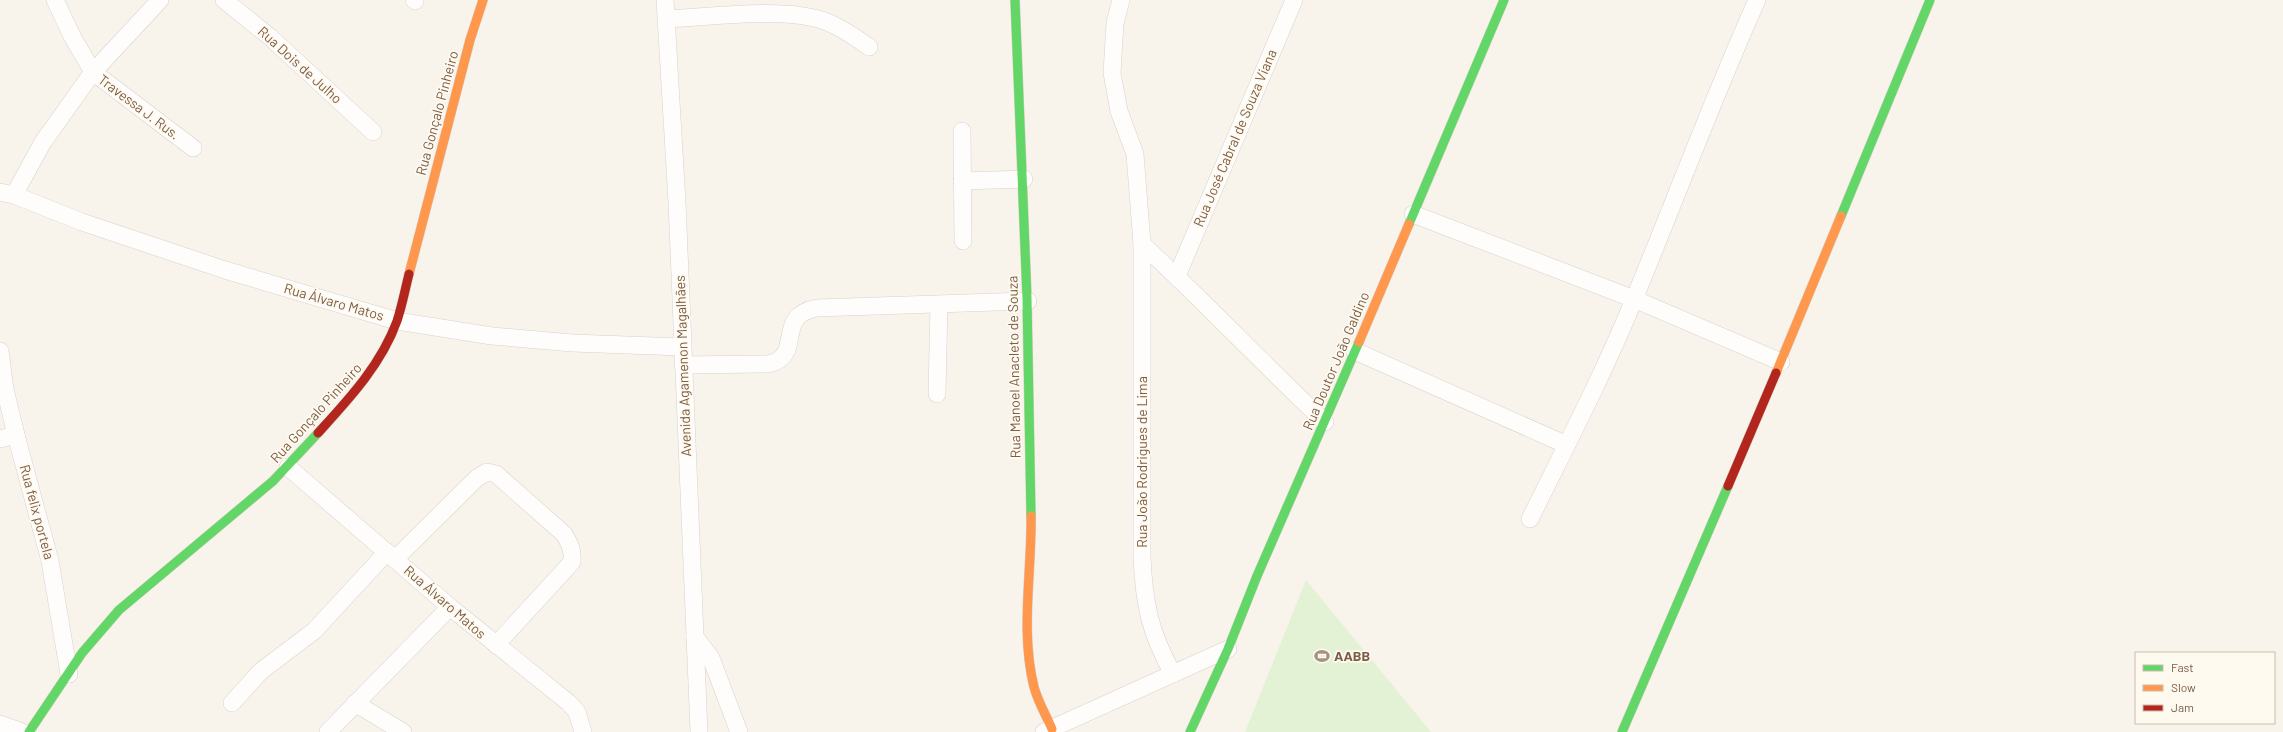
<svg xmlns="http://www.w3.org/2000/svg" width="2283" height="732" font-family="Barlow,sans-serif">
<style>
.green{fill:#e3f1d5}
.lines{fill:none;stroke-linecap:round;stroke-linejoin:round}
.street-casing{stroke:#d8d1ca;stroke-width:18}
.fast-casing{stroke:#d8d1c7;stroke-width:10}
.slow-casing{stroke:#d8d1c7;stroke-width:10}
.jam-casing{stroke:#d8d1c7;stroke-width:10}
.street{stroke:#fefdfc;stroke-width:17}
.fast{stroke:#63d668;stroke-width:9}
.slow{stroke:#ff974d;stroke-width:9}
.jam{stroke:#b3261e;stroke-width:9}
.labels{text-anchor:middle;stroke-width:3.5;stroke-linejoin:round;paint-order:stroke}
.street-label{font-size:14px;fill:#7c5d47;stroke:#fffaef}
.poi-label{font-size:14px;font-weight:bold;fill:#7c5d47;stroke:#fffaef;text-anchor:start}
</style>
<rect width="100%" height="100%" fill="#f8f4ec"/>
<polygon class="green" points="1306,580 1431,732 1245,732"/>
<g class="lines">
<g class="street-casing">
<g id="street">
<polyline points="55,0 73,38 93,72 193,148"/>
<polyline points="224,0 270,37 373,132"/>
<polyline points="414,0 415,1"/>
<polyline points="665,0 677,202 699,732"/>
<path d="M 1121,0 L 1115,23 L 1112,73 L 1119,111 L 1135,154 L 1142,244 C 1205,302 1263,364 1325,422"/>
<path d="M 667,19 C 709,17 789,6 827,22 C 842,28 855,37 869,47"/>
<polyline points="962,131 963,241"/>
<polyline points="962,181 1024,179"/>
<polyline points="0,192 14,195 82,222 225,270 397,321 492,336 572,343 682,347"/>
<polyline points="14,195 43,142 93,72 160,0"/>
<polyline points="1413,214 1634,299 1781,362"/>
<path d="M 1142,244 L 1142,557 C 1144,604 1150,633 1173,674"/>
<polyline points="1177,276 1294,0"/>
<polyline points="0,351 5,389 16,435 50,561 69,674"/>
<polyline points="1355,351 1567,445"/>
<path d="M 683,365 L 768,364 C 772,363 777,362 780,359 C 798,345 779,315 817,308 L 1028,301"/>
<polyline points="937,394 939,305"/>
<polyline points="0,439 16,435"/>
<polyline points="288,467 450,607 569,703 577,712 583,732"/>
<path d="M 1530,519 C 1566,446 1604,373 1635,297 C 1676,198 1713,98 1757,0"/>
<path d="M 395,559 L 477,478 L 487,472 L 496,474 L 564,534 C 570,544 573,550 572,562 L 496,645"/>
<polyline points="695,637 711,658 739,732"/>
<polyline points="232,703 261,671 314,631 387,552"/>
<polyline points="355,703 403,732"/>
<polyline points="0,724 22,732"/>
<polyline points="328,732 450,607"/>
<polyline points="1044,732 1228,649"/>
</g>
</g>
<g class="fast-casing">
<g id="fast">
<polyline points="1015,0 1027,298 1031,516"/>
<polyline points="1841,216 1930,0"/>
<polyline points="1409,224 1504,0"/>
<polyline points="29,732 82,653 119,610 273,481 318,433"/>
<polyline points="1190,732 1228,649 1257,576 1359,342"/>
<polyline points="1622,732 1728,486"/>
</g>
</g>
<g class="slow-casing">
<g id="slow">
<polyline points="409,274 470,40 483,0"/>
<polyline points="1359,342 1409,224"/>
<polyline points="1776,373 1841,216"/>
<path d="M 1031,516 C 1032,572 1020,631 1034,687 C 1038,702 1046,715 1052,729"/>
</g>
</g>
<g class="jam-casing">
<g id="jam">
<path d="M 318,433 C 349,399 381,365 397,321 C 402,306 405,290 409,274"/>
<polyline points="1728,486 1776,373"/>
</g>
</g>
<use href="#street" class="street"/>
<use href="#fast" class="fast"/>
<use href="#slow" class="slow"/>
<use href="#jam" class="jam"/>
</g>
<defs>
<g id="stadium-bare" transform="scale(1.2)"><path d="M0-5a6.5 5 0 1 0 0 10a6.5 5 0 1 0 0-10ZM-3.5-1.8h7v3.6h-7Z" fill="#a79281" stroke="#fffaef" stroke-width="2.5" paint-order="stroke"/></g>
</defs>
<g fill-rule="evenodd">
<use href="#stadium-bare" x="1322" y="656"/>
</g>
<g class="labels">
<g class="street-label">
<text transform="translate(300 65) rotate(42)" y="5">Rua Dois de Julho</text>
<text transform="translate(139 107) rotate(37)" y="5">Travessa J. Rus.</text>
<text transform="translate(437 113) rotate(-75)" y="5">Rua Gonçalo Pinheiro</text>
<text transform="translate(1235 138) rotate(-67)" y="5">Rua José Cabral de Souza Viana</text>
<text transform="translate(334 302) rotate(16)" y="5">Rua Álvaro Matos</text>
<text transform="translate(1336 361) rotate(-67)" y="5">Rua Doutor João Galdino</text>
<text transform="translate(683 366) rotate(-92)" y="5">Avenida Agamenon Magalhães</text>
<text transform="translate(1014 367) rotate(-91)" y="5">Rua Manoel Anacleto de Souza</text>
<text transform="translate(316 413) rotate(-48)" y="5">Rua Gonçalo Pinheiro</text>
<text transform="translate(1142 462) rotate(-90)" y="5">Rua João Rodrigues de Lima</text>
<text transform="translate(37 512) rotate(75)" y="5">Rua felix portela</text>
<text transform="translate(445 602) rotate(41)" y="5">Rua Álvaro Matos</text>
</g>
<g class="poi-label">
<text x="1334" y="661">AABB</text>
</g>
</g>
<rect x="2135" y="652" width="140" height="72" fill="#fffaef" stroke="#cbbbac"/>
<rect x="2143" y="665" width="20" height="6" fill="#63d668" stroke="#cbbbac"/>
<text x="2171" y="672" font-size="12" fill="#7c5d47">Fast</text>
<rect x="2143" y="685" width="20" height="6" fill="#ff974d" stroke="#cbbbac"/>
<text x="2171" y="692" font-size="12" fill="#7c5d47">Slow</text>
<rect x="2143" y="705" width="20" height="6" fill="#b3261e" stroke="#cbbbac"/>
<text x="2171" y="712" font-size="12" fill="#7c5d47">Jam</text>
</svg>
